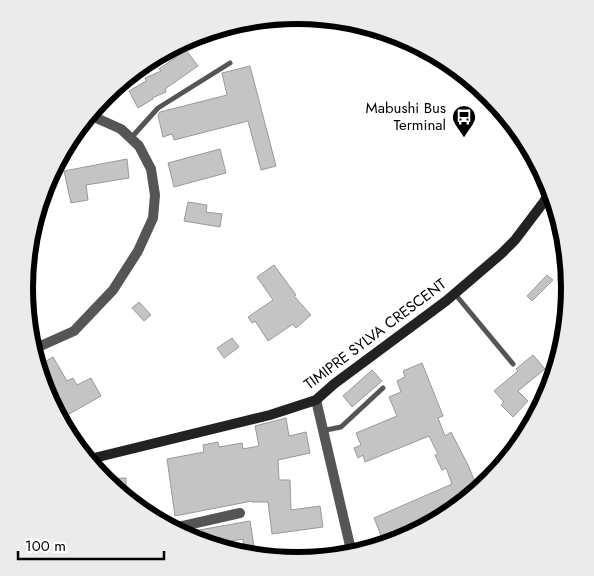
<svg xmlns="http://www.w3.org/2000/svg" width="594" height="576" font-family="Jost,sans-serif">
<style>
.building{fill:#c4c4c4;stroke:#999}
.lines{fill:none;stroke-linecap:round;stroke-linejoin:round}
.lane{stroke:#555;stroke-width:5}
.street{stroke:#555;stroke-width:10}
.secondary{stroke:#222;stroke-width:10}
.labels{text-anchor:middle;stroke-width:4;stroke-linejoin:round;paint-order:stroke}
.poi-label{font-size:15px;fill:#000;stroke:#fff;text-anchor:end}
.street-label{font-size:15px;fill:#000;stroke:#fff}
.rim{fill:none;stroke:#000;stroke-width:6}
</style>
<rect width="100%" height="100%" fill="#fff"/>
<g class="building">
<polygon points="186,50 198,66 165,89 166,92 152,98 153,99 138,108 129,91 146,81 145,78 161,71 159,69"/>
<polygon points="250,66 276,166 261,170 248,121 174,140 172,134 163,137 158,115 160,112 227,95 222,73"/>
<polygon points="220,149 226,173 174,187 168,163"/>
<polygon points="127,159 129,178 86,185 88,200 71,203 64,171"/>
<polygon points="188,202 207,205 206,212 222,214 220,227 184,221"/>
<polygon points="274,265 296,295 294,296 311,315 296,328 293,324 268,341 255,321 252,323 248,317 273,300 257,277"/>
<polygon points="547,275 553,280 532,301 527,296"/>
<polygon points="139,302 151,315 144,321 132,308"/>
<polygon points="232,338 239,347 224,358 217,348"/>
<polygon points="533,355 545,369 518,391 528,401 513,417 501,405 504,402 494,391 518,371 516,369"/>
<polygon points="53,357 67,381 73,378 77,385 91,378 101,396 62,418 44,391 39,365"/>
<polygon points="422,363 443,416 438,418 445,436 451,432 468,465 478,489 468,496 446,505 448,509 401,540 389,543 386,536 382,538 374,518 452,484 446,468 442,470 435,455 438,454 429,436 365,462 363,455 358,458 354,448 361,445 356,433 397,416 389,397 401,392 397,381 405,377 403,371"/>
<polygon points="372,370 382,381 352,407 343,396"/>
<polygon points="286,418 289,436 306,432 310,453 278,460 279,480 290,480 291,510 320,506 323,527 272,534 268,502 252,502 252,501 175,516 167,459 204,452 203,445 218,442 219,447 242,443 243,449 259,446 255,426"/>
<polygon points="126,478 126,496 102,479"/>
<polygon points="250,521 254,547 244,548 243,539 213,544 192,540 182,533"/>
</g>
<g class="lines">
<g class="lane">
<polyline points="131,138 158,108 230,63"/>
<polyline points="543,203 555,212"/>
<polyline points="455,294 513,364"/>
<polyline points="324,427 326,430 341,427 383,388"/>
</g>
<g class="street">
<polyline points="94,117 109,92"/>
<polyline points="36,348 74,331 113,290 138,251 153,218 155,195 151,169 139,146 121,129 94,117 89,117"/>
<polyline points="316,400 351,550"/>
<polyline points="174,528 240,513"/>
</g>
<polyline class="secondary" points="90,459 270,415 316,400 334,384 446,301 501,254 515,240 543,203 551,190"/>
</g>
<defs>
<g id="bus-pin" transform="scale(1.25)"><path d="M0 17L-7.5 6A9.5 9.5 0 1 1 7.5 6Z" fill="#000" stroke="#fff"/><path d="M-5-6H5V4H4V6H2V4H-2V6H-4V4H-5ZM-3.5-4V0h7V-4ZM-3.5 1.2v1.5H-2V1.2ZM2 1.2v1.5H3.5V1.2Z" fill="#fff"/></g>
</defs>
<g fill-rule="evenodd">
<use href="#bus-pin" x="464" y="117"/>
</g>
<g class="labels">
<g class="poi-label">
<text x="446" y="113">Mabushi Bus<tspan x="446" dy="17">Terminal</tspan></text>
</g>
<g class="street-label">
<text transform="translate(375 334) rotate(-37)" y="5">TIMIPRE SYLVA CRESCENT</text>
</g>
</g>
<path d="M0 0H594V576H0ZM33 288a264 264 0 1 1 528 0a264 264 0 1 1-528 0Z" fill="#ebebeb" fill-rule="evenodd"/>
<path class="rim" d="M33 288a264 264 0 1 1 528 0a264 264 0 1 1-528 0Z"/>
<path d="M18 551v8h146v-8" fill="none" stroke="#000000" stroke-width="2.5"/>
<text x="25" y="551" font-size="15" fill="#000000" stroke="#ffffff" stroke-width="4" paint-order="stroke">100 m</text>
</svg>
